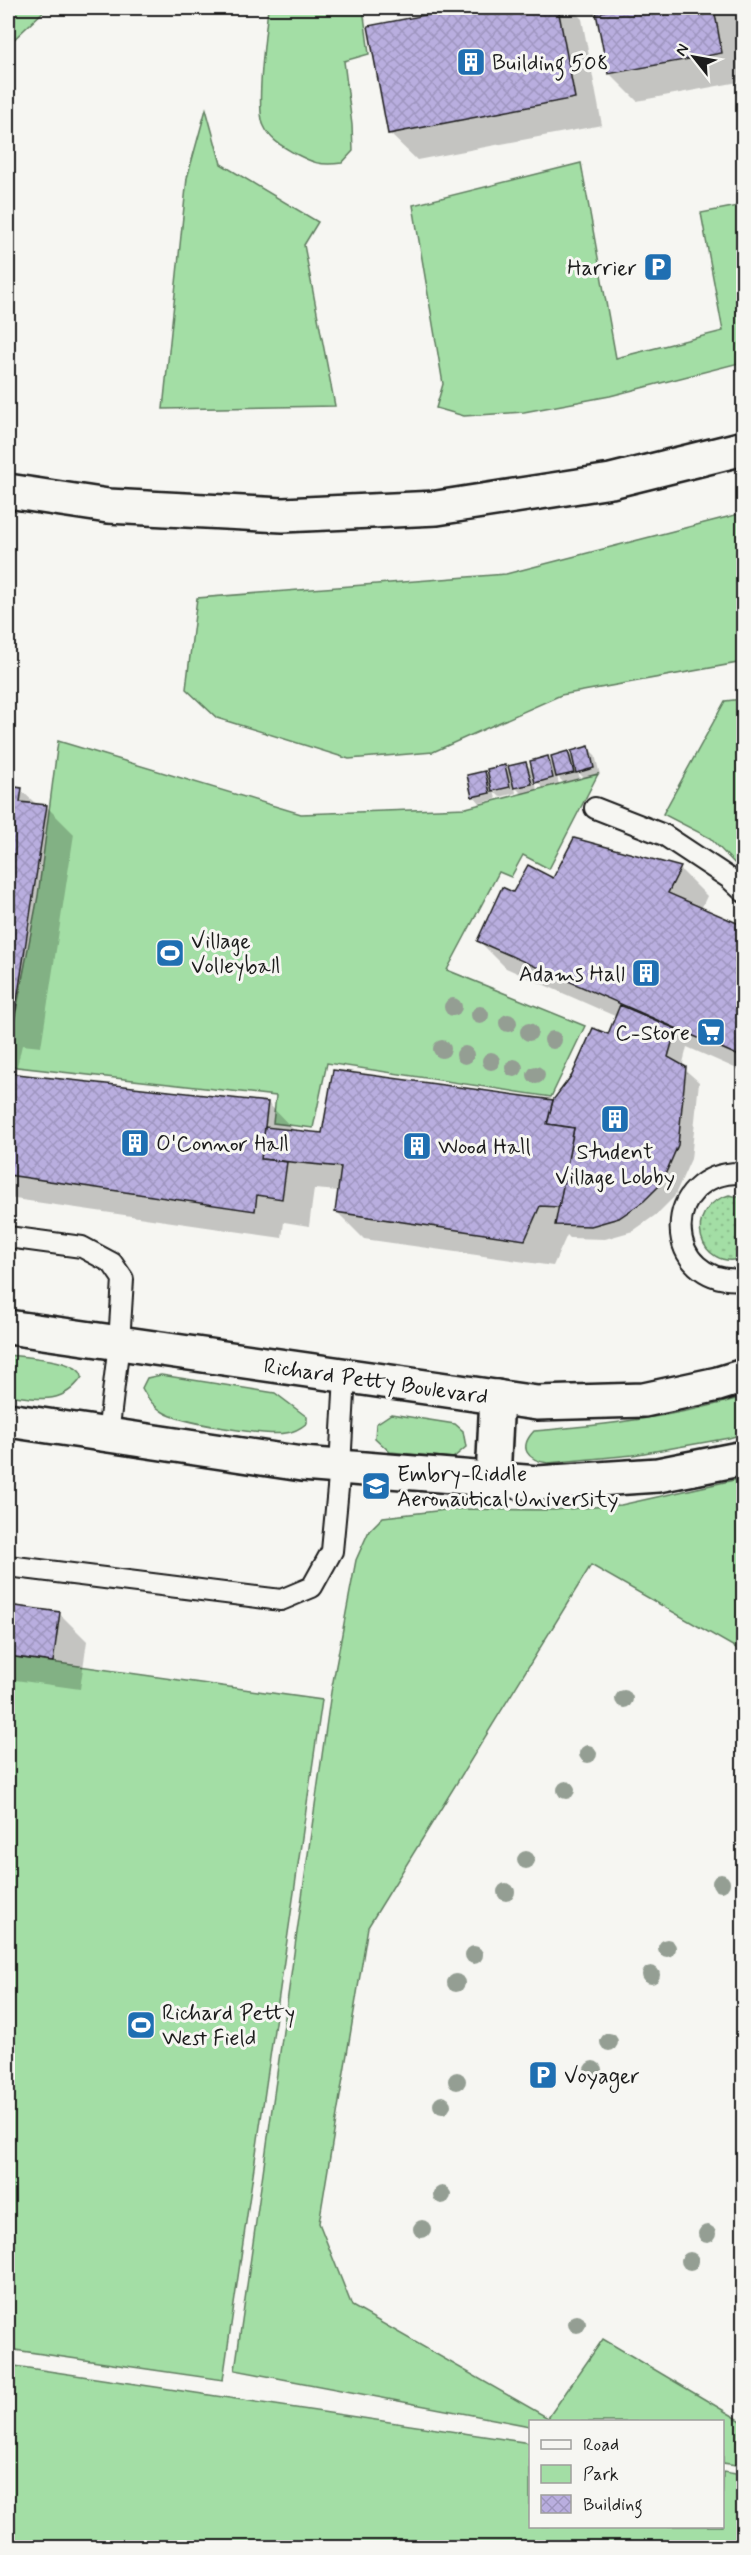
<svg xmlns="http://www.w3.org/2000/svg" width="751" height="2555" font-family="Mynerve,sans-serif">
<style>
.green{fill:#a3dea5;stroke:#607d60;stroke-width:1.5}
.garden{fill:url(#garden-dots);stroke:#607d60;stroke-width:1.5}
.shadow{fill:#0003}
.building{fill:url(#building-cross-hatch);stroke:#1c1c1c;stroke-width:1.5}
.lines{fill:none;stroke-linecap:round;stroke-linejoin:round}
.lane-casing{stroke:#1c1c1c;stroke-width:24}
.street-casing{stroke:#1c1c1c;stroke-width:38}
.secondary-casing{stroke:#1c1c1c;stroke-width:38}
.lane{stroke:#f6f6f2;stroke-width:20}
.street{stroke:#f6f6f2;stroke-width:33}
.secondary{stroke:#f6f6f2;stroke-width:33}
.tree{fill:#949e93}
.labels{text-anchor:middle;stroke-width:6;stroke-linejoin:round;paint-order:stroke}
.poi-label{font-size:22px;fill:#1c1c1c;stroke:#f6f6f2;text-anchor:start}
.street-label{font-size:22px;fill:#1c1c1c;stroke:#f6f6f2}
</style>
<defs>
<pattern id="garden-dots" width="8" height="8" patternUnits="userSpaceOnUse" patternTransform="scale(1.5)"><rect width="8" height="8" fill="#a3dea5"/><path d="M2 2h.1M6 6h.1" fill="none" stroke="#8cbe8d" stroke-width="1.8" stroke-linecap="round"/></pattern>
<pattern id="building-cross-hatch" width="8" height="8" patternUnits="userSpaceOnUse" patternTransform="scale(1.5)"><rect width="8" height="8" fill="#b9aedf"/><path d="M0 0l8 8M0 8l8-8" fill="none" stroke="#9e95bf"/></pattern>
</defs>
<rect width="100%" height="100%" fill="#f6f6f2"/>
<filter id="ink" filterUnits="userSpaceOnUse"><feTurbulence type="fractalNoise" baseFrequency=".0167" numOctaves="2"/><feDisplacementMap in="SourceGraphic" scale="12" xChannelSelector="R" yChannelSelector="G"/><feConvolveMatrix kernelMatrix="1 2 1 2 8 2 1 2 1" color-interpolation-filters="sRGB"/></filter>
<g filter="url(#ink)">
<g class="green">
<polygon points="8,8 47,8 8,45"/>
<path d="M 268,8 L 365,8 L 363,8 L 369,54 L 344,61 L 352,125 L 353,151 L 342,163 C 320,166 313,163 294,153 C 282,146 270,140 264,126 C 255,109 266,31 268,8 Z"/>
<polygon points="206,109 221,164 318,222 304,245 335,406 163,409 187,178"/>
<polygon points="581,163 616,358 723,331 701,213 743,205 743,362 610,396 524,412 464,416 436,408 443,384 413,205"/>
<polygon points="743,513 743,662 561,695 433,752 349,759 217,718 186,689 197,598 506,574"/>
<polygon points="743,699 744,699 743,872 710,838 663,814 725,701"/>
<polygon points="58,741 301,814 466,808 598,774 549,869 523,855 511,877 499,872 447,970 585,1026 551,1097 327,1063 313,1128 273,1123 276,1096 8,1066 8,1054 38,896"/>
<path d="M 8,1355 C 23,1357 80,1359 82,1377 C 62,1406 38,1399 8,1395 Z"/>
<path d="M 161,1375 L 275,1393 L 307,1417 L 307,1423 C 301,1428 295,1432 286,1433 C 265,1436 180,1423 163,1412 C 153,1406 147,1398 142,1388 L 147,1378 Z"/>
<path d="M 743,1397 L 743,1434 L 729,1438 L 633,1455 L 548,1463 C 527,1460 518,1448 534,1431 C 605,1425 675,1417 743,1397 Z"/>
<polygon points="391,1414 455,1424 463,1431 466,1447 453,1458 390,1452 375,1438 376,1424"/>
<polygon points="743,1478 743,1652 591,1565 368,1927 319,2223 352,2306 548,2418 603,2339 743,2422 743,2466 723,2463 722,2422 530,2422 530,2426 235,2370 331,1692 356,1560 369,1531 383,1517 454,1509 553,1510 621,1505"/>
<polygon points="8,1656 322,1700 223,2380 8,2349"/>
<polygon points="8,2365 530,2443 530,2526 722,2526 723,2472 743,2475 743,2547 8,2547"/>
</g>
<path class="garden" d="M 729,1195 L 744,1198 L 743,1258 C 700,1273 680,1209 729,1195 Z"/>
<g class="shadow">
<polygon points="470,8 571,8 582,19 602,125 417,160 389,133 370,27"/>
<polygon points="631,8 735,8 744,51 744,81 637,101 610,74 598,14"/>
<polygon points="588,748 595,755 600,775 584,778 578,772 580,779 564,783 557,776 559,785 543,788 535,780 537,790 522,794 515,787 516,793 500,797 494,791 496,799 480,803 474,796 485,772 491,779 504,767 512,774 526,764 534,772 548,758 554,765 568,753 574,759"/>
<polygon points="8,788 21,790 37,805 47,807 74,834 41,1047 22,1045 15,1075 268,1103 295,1131 323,1135 555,1102 609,1036 617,1017 506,968 479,941 514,894 554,880 680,869 707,896 701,909 744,927 744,1072 687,1047 682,1067 699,1082 691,1159 674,1197 657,1214 633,1231 605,1239 570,1238 567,1235 553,1266 364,1239 337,1212 339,1191 314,1189 309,1226 284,1222 282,1238 8,1198"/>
<polygon points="8,1607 60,1614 87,1641 80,1689 8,1679"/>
</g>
<g class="building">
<polygon points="462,8 558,8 575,98 388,134 368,26"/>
<polygon points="623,8 714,8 722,53 608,74 596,13"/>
<polygon points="589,746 594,768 576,773 571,751"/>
<polygon points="568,751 574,773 556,777 551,756"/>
<polygon points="548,756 553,778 535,783 530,761"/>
<polygon points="526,762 532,784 514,788 508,766"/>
<polygon points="505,765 510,787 492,791 487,769"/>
<polygon points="485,771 490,793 472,797 467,775"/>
<polygon points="8,786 22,788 20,802 47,805 14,1020 8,1020"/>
<polygon points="574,838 681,867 668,893 744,926 744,1058 477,941 502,887 513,892 528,865 553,878"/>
<polygon points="620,1005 676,1029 668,1057 686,1067 678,1145 661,1184 644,1201 619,1218 591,1226 555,1225 574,1128 547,1124 553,1100 572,1075 593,1028 608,1034"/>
<polygon points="333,1070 553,1100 547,1124 574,1128 559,1207 540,1206 525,1240 335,1212 341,1167 261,1159 265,1127 322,1133"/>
<polygon points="8,1073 268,1102 261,1159 287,1162 282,1199 257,1195 255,1211 8,1175"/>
<polygon points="8,1605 60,1612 53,1662 8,1656"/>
</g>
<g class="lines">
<g class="lane-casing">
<g id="lane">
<polyline points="595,808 664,835 729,878 744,892"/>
<path d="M 744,1173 C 658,1169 661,1288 744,1279"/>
<polyline points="8,1237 82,1247 112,1263 123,1279 119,1343 108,1435"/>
<polyline points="8,1566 281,1600 312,1587 332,1551 340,1467 345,1375"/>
</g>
</g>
<g class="street-casing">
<g id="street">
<polyline points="8,1327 537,1403 644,1400 718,1384 744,1376"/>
<polyline points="8,1420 302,1464 538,1483 658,1475 744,1458"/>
<polyline points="493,1479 497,1397"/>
</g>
</g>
<g class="secondary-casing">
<polyline id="secondary" points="8,491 108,506 283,515 437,508 611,481 744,448"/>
</g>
<use href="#lane" class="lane"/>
<use href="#street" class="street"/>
<use href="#secondary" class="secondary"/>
</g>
<g class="tree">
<circle cx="453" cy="1007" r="9"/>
<circle cx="480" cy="1015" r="9"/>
<circle cx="508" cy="1023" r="9"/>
<circle cx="529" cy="1032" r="9"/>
<circle cx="553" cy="1040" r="9"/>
<circle cx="442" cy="1049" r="9"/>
<circle cx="465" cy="1055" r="9"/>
<circle cx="491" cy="1061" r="9"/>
<circle cx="514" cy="1068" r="9"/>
<circle cx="536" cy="1075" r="9"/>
<circle cx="624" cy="1699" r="9"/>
<circle cx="588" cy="1754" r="9"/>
<circle cx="566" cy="1790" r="9"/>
<circle cx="526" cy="1860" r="9"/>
<circle cx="721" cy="1883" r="9"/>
<circle cx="506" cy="1892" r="9"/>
<circle cx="667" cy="1948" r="9"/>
<circle cx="474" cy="1955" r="9"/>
<circle cx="651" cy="1975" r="9"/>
<circle cx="456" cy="1983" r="9"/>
<circle cx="609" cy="2042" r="9"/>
<circle cx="593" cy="2070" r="9"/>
<circle cx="457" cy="2081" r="9"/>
<circle cx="442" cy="2105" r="9"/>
<circle cx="442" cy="2195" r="9"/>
<circle cx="422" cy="2229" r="9"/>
<circle cx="707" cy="2234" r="9"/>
<circle cx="690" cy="2261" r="9"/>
<circle cx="577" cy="2324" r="9"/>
</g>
</g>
<defs>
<g id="building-square" transform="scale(1.5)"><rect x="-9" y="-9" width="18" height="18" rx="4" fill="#1f6fb2" stroke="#f6f6f2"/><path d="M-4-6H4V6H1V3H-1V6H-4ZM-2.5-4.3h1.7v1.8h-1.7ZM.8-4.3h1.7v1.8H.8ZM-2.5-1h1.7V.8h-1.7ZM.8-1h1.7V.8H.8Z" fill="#fff"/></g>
<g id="parking-square" transform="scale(1.5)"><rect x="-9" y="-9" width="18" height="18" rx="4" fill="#1f6fb2" stroke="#f6f6f2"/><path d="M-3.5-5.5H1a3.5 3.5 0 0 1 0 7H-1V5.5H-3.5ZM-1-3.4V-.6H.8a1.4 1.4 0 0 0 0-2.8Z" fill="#fff"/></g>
<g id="stadium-square" transform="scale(1.5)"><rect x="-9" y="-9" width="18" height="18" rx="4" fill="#1f6fb2" stroke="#f6f6f2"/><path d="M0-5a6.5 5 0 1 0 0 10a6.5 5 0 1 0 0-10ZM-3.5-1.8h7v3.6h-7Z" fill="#fff"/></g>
<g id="supermarket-square" transform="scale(1.5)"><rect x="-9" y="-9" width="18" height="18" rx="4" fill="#1f6fb2" stroke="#f6f6f2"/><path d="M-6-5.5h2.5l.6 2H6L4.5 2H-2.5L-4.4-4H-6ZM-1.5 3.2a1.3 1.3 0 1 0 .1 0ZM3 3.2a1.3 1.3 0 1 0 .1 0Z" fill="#fff"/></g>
<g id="university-square" transform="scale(1.5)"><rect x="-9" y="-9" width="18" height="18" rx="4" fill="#1f6fb2" stroke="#f6f6f2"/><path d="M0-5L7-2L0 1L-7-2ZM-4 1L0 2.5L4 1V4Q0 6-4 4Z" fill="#fff"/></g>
</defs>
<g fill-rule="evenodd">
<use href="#building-square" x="471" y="62"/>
<use href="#parking-square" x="658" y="267"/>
<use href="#stadium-square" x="170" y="953"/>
<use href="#building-square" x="646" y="973"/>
<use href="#supermarket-square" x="711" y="1032"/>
<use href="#building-square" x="615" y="1119"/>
<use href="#building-square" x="135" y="1143"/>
<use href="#building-square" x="417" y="1146"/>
<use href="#university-square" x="376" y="1486"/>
<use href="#stadium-square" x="141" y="2025"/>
<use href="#parking-square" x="543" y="2075"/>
</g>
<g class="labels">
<g class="poi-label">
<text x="492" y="70">Building 508</text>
<text x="637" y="275" text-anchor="end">Harrier</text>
<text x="191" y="948">Village<tspan x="191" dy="25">Volleyball</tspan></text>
<text x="625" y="981" text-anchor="end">Adams Hall</text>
<text x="690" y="1040" text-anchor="end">C-Store</text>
<text x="156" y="1151">O'Connor Hall</text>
<text x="438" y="1154">Wood Hall</text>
<text x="615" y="1159" text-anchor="middle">Student<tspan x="615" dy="25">Village Lobby</tspan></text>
<text x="397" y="1481">Embry-Riddle<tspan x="397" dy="25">Aeronautical University</tspan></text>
<text x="162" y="2020">Richard Petty<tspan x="162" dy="25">West Field</tspan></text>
<text x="564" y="2083">Voyager</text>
</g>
<g class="street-label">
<text transform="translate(376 1380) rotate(8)" y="8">Richard Petty Boulevard</text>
</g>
</g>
<rect width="751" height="2555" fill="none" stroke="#f6f6f2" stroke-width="30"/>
<rect x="15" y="15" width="721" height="2525" fill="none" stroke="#1c1c1c" stroke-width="2" filter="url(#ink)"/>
<rect x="529" y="2420" width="195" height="108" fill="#f6f6f2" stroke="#9f9f9c" stroke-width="1.5"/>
<rect x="541" y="2440" width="30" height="9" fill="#f6f6f2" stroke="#9f9f9c" stroke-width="1.5"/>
<text x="583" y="2450" font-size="18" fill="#1c1c1c">Road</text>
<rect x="541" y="2465" width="30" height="18" fill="#a3dea5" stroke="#9f9f9c" stroke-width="1.5"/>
<text x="583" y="2480" font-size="18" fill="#1c1c1c">Park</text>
<rect x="541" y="2495" width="30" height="18" fill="url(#building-cross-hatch)" stroke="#9f9f9c" stroke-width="1.5"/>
<text x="583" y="2510" font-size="18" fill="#1c1c1c">Building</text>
<g transform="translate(694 57) rotate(301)" stroke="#f6f6f2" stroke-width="4.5" paint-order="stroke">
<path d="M0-4.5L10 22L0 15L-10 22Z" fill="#1c1c1c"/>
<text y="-9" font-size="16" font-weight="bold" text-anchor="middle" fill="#1c1c1c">N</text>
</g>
</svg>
